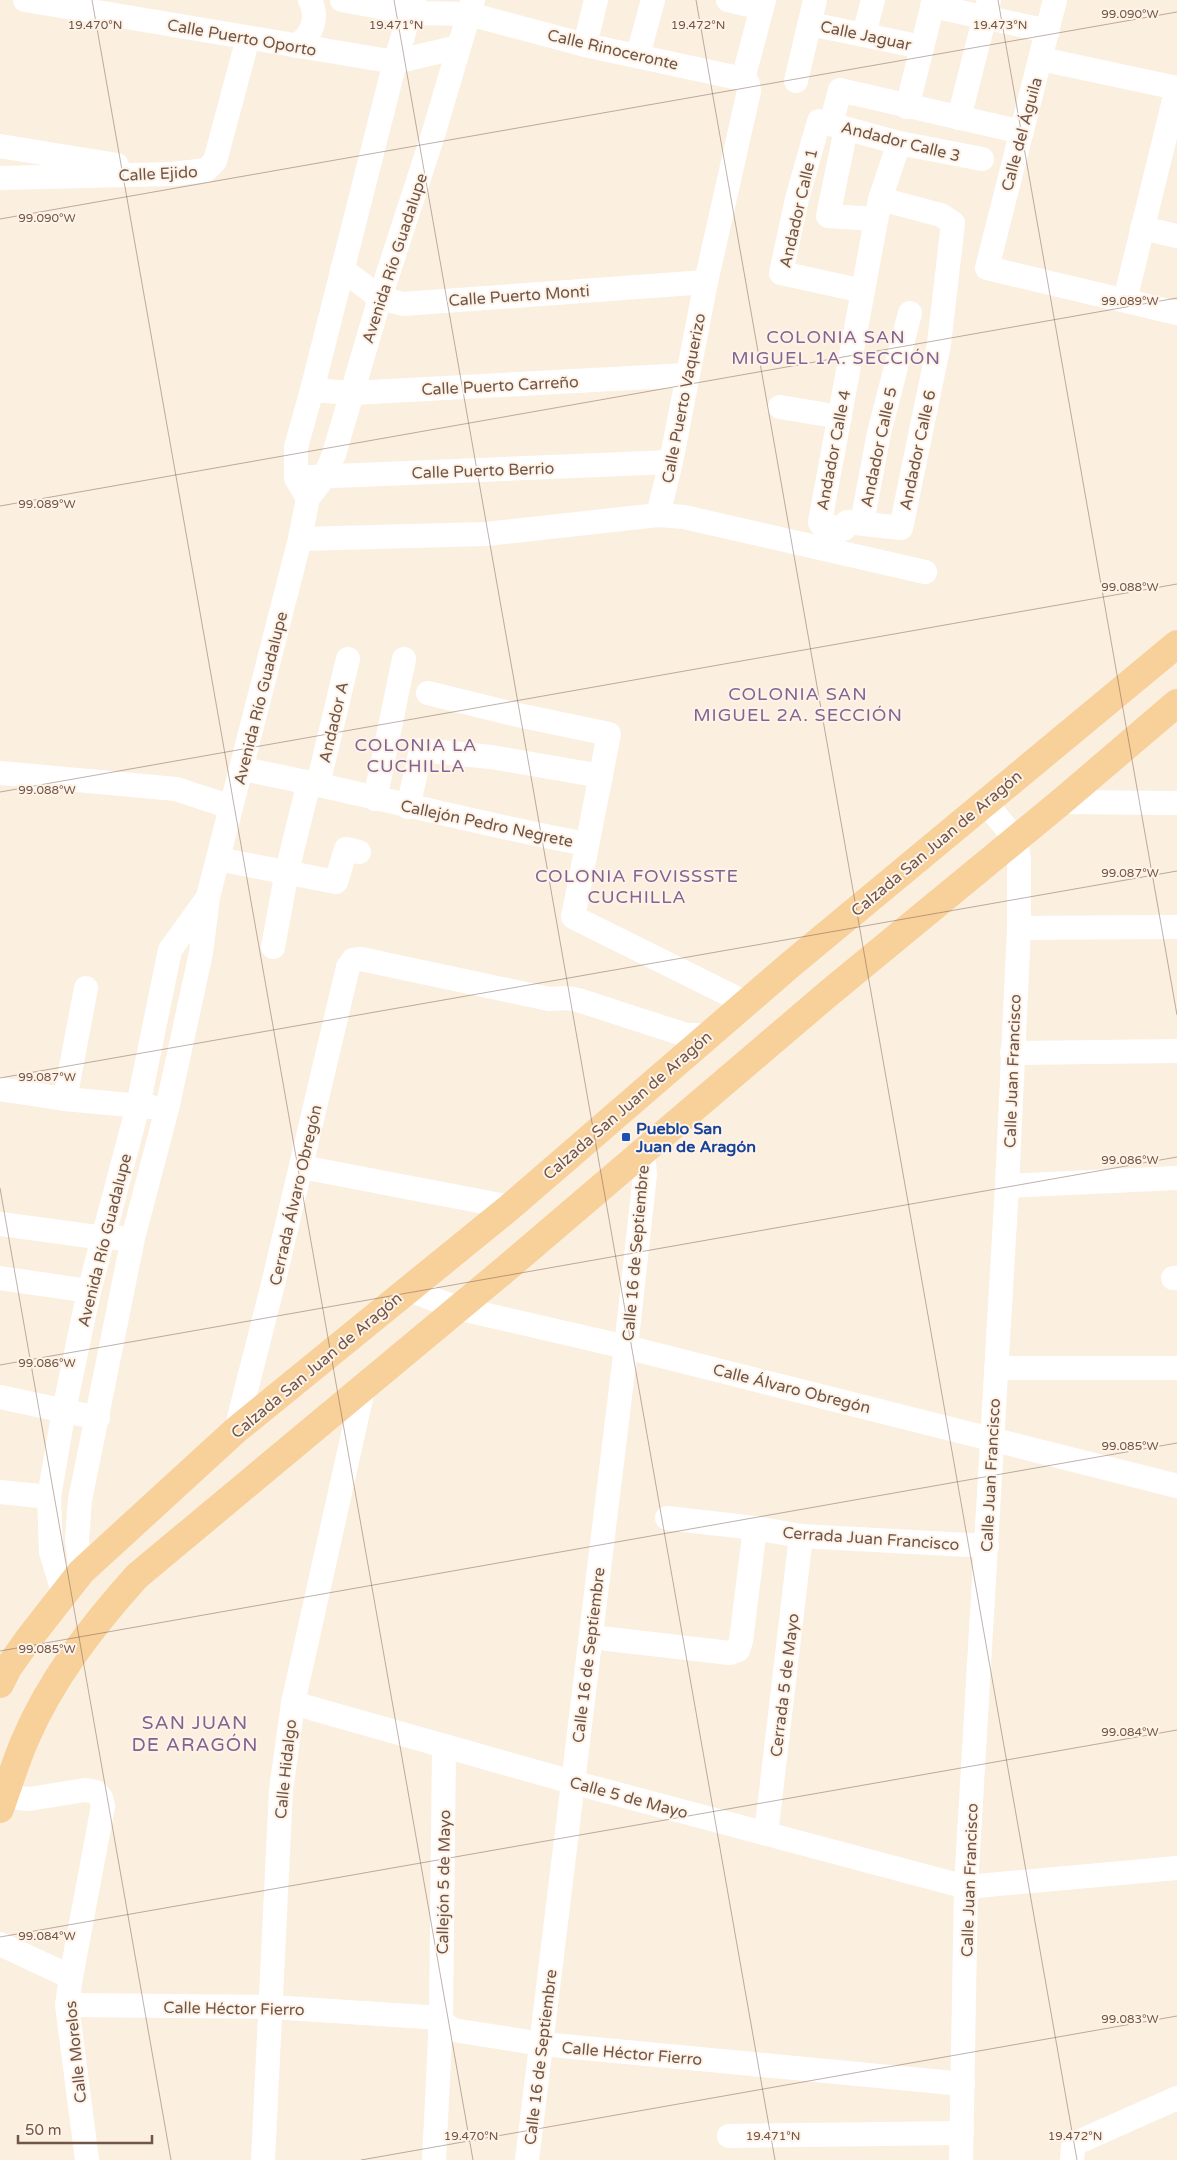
<svg xmlns="http://www.w3.org/2000/svg" width="1177" height="2160" font-family="'Varela Round',sans-serif">
<style>
.lines{fill:none;stroke-linecap:round;stroke-linejoin:round}
.minor{stroke:#fff;stroke-width:24}
.major{stroke:#f8d09a;stroke-width:28}
.ticks{fill:none;stroke:#705549;stroke-width:1;stroke-opacity:0.45}
.transit-dot{fill:#1a4fb4;stroke:#fef3e6;stroke-width:2}
.labels{text-anchor:middle;stroke-width:4;stroke-linejoin:round;paint-order:stroke}
.street-label{font-size:16px;fill:#705549;stroke:#fef3e6}
.transit-label{font-size:16px;font-weight:bold;fill:#164399;stroke:#fef3e6;text-anchor:start}
.neighbourhood-label{font-size:18px;letter-spacing:1px;fill:#816494;stroke:#fef3e6}
.quarter-label{font-size:19px;letter-spacing:1px;fill:#816494;stroke:#fef3e6}
.ticks-label{font-size:12px;text-anchor:middle;fill:#705549;stroke:#fef3e6;stroke-width:4;stroke-linejoin:round;paint-order:stroke}
</style>
<rect width="100%" height="100%" fill="#fbefe0"/>
<g class="lines">
<g class="minor">
<polyline points="25,0 395,62 458,47"/>
<polyline points="342,0 411,13 469,14 585,45 743,79 748,84 749,91 706,282 671,462 658,515"/>
<polyline points="728,0 762,8"/>
<polyline points="1055,0 987,268 1177,313"/>
<polyline points="932,6 1048,31"/>
<polyline points="810,24 922,47"/>
<polyline points="864,34 873,0"/>
<polyline points="585,45 596,0"/>
<path d="M 296,46 C 312,35 319,18 310,0"/>
<polyline points="638,55 653,0"/>
<polyline points="1041,59 1177,88"/>
<polyline points="743,79 764,0"/>
<polyline points="796,81 815,0"/>
<polyline points="907,107 934,0"/>
<polyline points="959,118 989,0"/>
<polyline points="831,124 840,90 1022,132"/>
<polyline points="846,129 828,216 876,219"/>
<polyline points="0,146 117,165"/>
<polyline points="0,178 173,174 206,170 215,161 248,38"/>
<polyline points="880,199 941,215 953,223 939,344 901,528 847,522 844,529 822,525 820,522 880,199 899,143"/>
<polyline points="1142,228 1177,236"/>
<polyline points="342,269 380,298 403,304 706,282"/>
<polyline points="863,291 781,273 797,199 819,121 899,143 982,159"/>
<polyline points="1125,300 1177,88"/>
<polyline points="312,390 352,393 687,375"/>
<polyline points="780,407 840,417"/>
<polyline points="311,477 671,462"/>
<polyline points="308,498 296,478 296,447 312,390 395,62 414,0"/>
<polyline points="862,523 879,433 910,313"/>
<polyline points="300,539 486,534 658,515 684,517 925,572"/>
<polyline points="428,693 518,715 609,734 573,917 746,1003"/>
<path d="M 243,769 C 358,791 471,823 587,844"/>
<polyline points="0,773 176,789 231,807"/>
<polyline points="318,784 348,659"/>
<polyline points="375,799 404,659"/>
<polyline points="1061,802 1177,803"/>
<polyline points="408,807 421,750 491,757 601,776"/>
<polyline points="218,859 336,882 346,849 359,852"/>
<polyline points="1019,928 1177,927"/>
<polyline points="273,947 287,871 309,782"/>
<polyline points="1012,1053 1177,1051"/>
<polyline points="0,1089 65,1099 152,1107"/>
<polyline points="65,1099 86,988"/>
<polyline points="302,1167 510,1207"/>
<polyline points="1007,1186 1177,1178"/>
<polyline points="0,1224 104,1238 120,1238"/>
<polyline points="0,1278 89,1291"/>
<polyline points="1173,1278 1177,1278"/>
<polyline points="407,1289 457,1308 626,1347 1177,1486"/>
<polyline points="996,1368 1177,1368"/>
<polyline points="0,1397 98,1418"/>
<polyline points="236,1430 274,1280 348,967 353,960 361,959 549,999 567,998 578,1000 686,1035 707,1035"/>
<polyline points="0,1492 49,1497"/>
<polyline points="667,1518 755,1528 801,1536 987,1546"/>
<polyline points="81,1572 77,1540 80,1500 133,1238 167,1109 201,953 208,897 300,539 308,498 325,476 334,454 380,298 433,135 473,0"/>
<polyline points="64,1595 51,1552 49,1497 64,1410 89,1291 138,1106 170,950 206,900"/>
<polyline points="591,1637 730,1653 738,1650 741,1641 755,1528"/>
<polyline points="293,1703 572,1782 966,1887 1177,1868"/>
<polyline points="0,1796 29,1799 85,1790 96,1792 101,1798 103,1806 71,1977 67,2005 87,2160"/>
<polyline points="766,1834 801,1536"/>
<polyline points="0,1944 71,1977"/>
<polyline points="67,2005 271,2007 441,2018 446,2025 453,2030 542,2044 963,2084"/>
<polyline points="729,2136 962,2133"/>
<polyline points="263,2160 281,1790 293,1703 364,1385"/>
<polyline points="434,2160 441,2018 444,1746"/>
<polyline points="527,2160 626,1347 645,1175 643,1150"/>
<polyline points="961,2160 966,1887 1007,1186 1019,928 1019,860 1016,840 985,802"/>
<polyline points="1072,2160 1073,2147 1076,2143 1177,2098"/>
</g>
<g class="major">
<polyline points="0,1684 8,1668 27,1641 81,1572 236,1430 510,1207 790,965 1177,644"/>
<path d="M 0,1809 C 8,1787 15,1763 25,1740 C 51,1679 93,1625 137,1576 L 502,1272 L 829,993 L 1061,802 L 1177,703"/>
</g>
</g>
<path class="ticks" d="M 92,0 L 473,2160M 394,0 L 775,2160M 696,0 L 1077,2160M 998,0 L 1177,1015M 0,219 L 1177,12M 0,506 L 1177,298M 0,792 L 1177,584M 0,1078 L 1177,871M 0,1188 L 171,2160M 0,1365 L 1177,1157M 0,1651 L 1177,1443M 0,1937 L 1177,1730M 361,2160 L 1177,2016"/>
<rect class="transit-dot" x="621" y="1132" width="10" height="10" rx="2.5"/>
<g class="labels">
<g class="street-label">
<text transform="translate(866 35) rotate(12)" y="6">Calle Jaguar</text>
<text transform="translate(242 37) rotate(10)" y="6">Calle Puerto Oporto</text>
<text transform="translate(613 49) rotate(13)" y="6">Calle Rinoceronte</text>
<text transform="translate(1021 134) rotate(-75)" y="6">Calle del Águila</text>
<text transform="translate(901 141) rotate(14)" y="6">Andador Calle 3</text>
<text transform="translate(158 173) rotate(-3)" y="6">Calle Ejido</text>
<text transform="translate(798 208) rotate(-77)" y="6">Andador Calle 1</text>
<text transform="translate(394 258) rotate(-72)" y="6">Avenida Río Guadalupe</text>
<text transform="translate(519 295) rotate(-4)" y="6">Calle Puerto Monti</text>
<text transform="translate(500 385) rotate(-3)" y="6">Calle Puerto Carreño</text>
<text transform="translate(683 398) rotate(-79)" y="6">Calle Puerto Vaquerizo</text>
<text transform="translate(878 447) rotate(-78)" y="6">Andador Calle 5</text>
<text transform="translate(833 450) rotate(-79)" y="6">Andador Calle 4</text>
<text transform="translate(917 450) rotate(-78)" y="6">Andador Calle 6</text>
<text transform="translate(483 470) rotate(-2)" y="6">Calle Puerto Berrio</text>
<text transform="translate(260 698) rotate(-76)" y="6">Avenida Río Guadalupe</text>
<text transform="translate(333 722) rotate(-77)" y="6">Andador A</text>
<text transform="translate(487 823) rotate(12)" y="6">Callejón Pedro Negrete</text>
<text transform="translate(936 843) rotate(-40)" y="6">Calzada San Juan de Aragón</text>
<text transform="translate(1012 1071) rotate(-88)" y="6">Calle Juan Francisco</text>
<text transform="translate(627 1105) rotate(-41)" y="6">Calzada San Juan de Aragón</text>
<text transform="translate(295 1195) rotate(-77)" y="6">Cerrada Álvaro Obregón</text>
<text transform="translate(104 1240) rotate(-76)" y="6">Avenida Río Guadalupe</text>
<text transform="translate(635 1253) rotate(-85)" y="6">Calle 16 de Septiembre</text>
<text transform="translate(316 1365) rotate(-40)" y="6">Calzada San Juan de Aragón</text>
<text transform="translate(792 1388) rotate(14)" y="6">Calle Álvaro Obregón</text>
<text transform="translate(990 1475) rotate(-87)" y="6">Calle Juan Francisco</text>
<text transform="translate(871 1538) rotate(4)" y="6">Cerrada Juan Francisco</text>
<text transform="translate(588 1655) rotate(-83)" y="6">Calle 16 de Septiembre</text>
<text transform="translate(784 1685) rotate(-83)" y="6">Cerrada 5 de Mayo</text>
<text transform="translate(285 1769) rotate(-84)" y="6">Calle Hidalgo</text>
<text transform="translate(629 1797) rotate(15)" y="6">Calle 5 de Mayo</text>
<text transform="translate(969 1880) rotate(-88)" y="6">Calle Juan Francisco</text>
<text transform="translate(443 1882) rotate(-89)" y="6">Callejón 5 de Mayo</text>
<text transform="translate(234 2008) rotate(1)" y="6">Calle Héctor Fierro</text>
<text transform="translate(75 2052) rotate(-96)" y="6">Calle Morelos</text>
<text transform="translate(632 2053) rotate(5)" y="6">Calle Héctor Fierro</text>
<text transform="translate(540 2057) rotate(-83)" y="6">Calle 16 de Septiembre</text>
</g>
<g class="transit-label">
<text x="636" y="1134">Pueblo San<tspan x="636" dy="18">Juan de Aragón</tspan></text>
</g>
<g class="neighbourhood-label">
<text x="836" y="343">COLONIA SAN<tspan x="836" dy="21">MIGUEL 1A. SECCIÓN</tspan></text>
<text x="798" y="700">COLONIA SAN<tspan x="798" dy="21">MIGUEL 2A. SECCIÓN</tspan></text>
<text x="416" y="751">COLONIA LA<tspan x="416" dy="21">CUCHILLA</tspan></text>
<text x="637" y="882">COLONIA FOVISSSTE<tspan x="637" dy="21">CUCHILLA</tspan></text>
</g>
<g class="quarter-label">
<text x="195" y="1729">SAN JUAN<tspan x="195" dy="22">DE ARAGÓN</tspan></text>
</g>
</g>
<g class="ticks-label">
<text x="1130" y="18">99.090°W</text>
<text x="95" y="29">19.470°N</text>
<text x="396" y="29">19.471°N</text>
<text x="698" y="29">19.472°N</text>
<text x="1000" y="29">19.473°N</text>
<text x="47" y="222">99.090°W</text>
<text x="1130" y="305">99.089°W</text>
<text x="47" y="508">99.089°W</text>
<text x="1130" y="591">99.088°W</text>
<text x="47" y="794">99.088°W</text>
<text x="1130" y="877">99.087°W</text>
<text x="47" y="1081">99.087°W</text>
<text x="1130" y="1164">99.086°W</text>
<text x="47" y="1367">99.086°W</text>
<text x="1130" y="1450">99.085°W</text>
<text x="47" y="1653">99.085°W</text>
<text x="1130" y="1736">99.084°W</text>
<text x="47" y="1940">99.084°W</text>
<text x="1130" y="2023">99.083°W</text>
<text x="471" y="2140">19.470°N</text>
<text x="773" y="2140">19.471°N</text>
<text x="1075" y="2140">19.472°N</text>
</g>
<path d="M18 2135v8h134v-8" fill="none" stroke="#705549" stroke-width="2.5"/>
<text x="25" y="2135" font-size="15" fill="#705549" stroke="#fef3e6" stroke-width="4" paint-order="stroke">50 m</text>
</svg>
